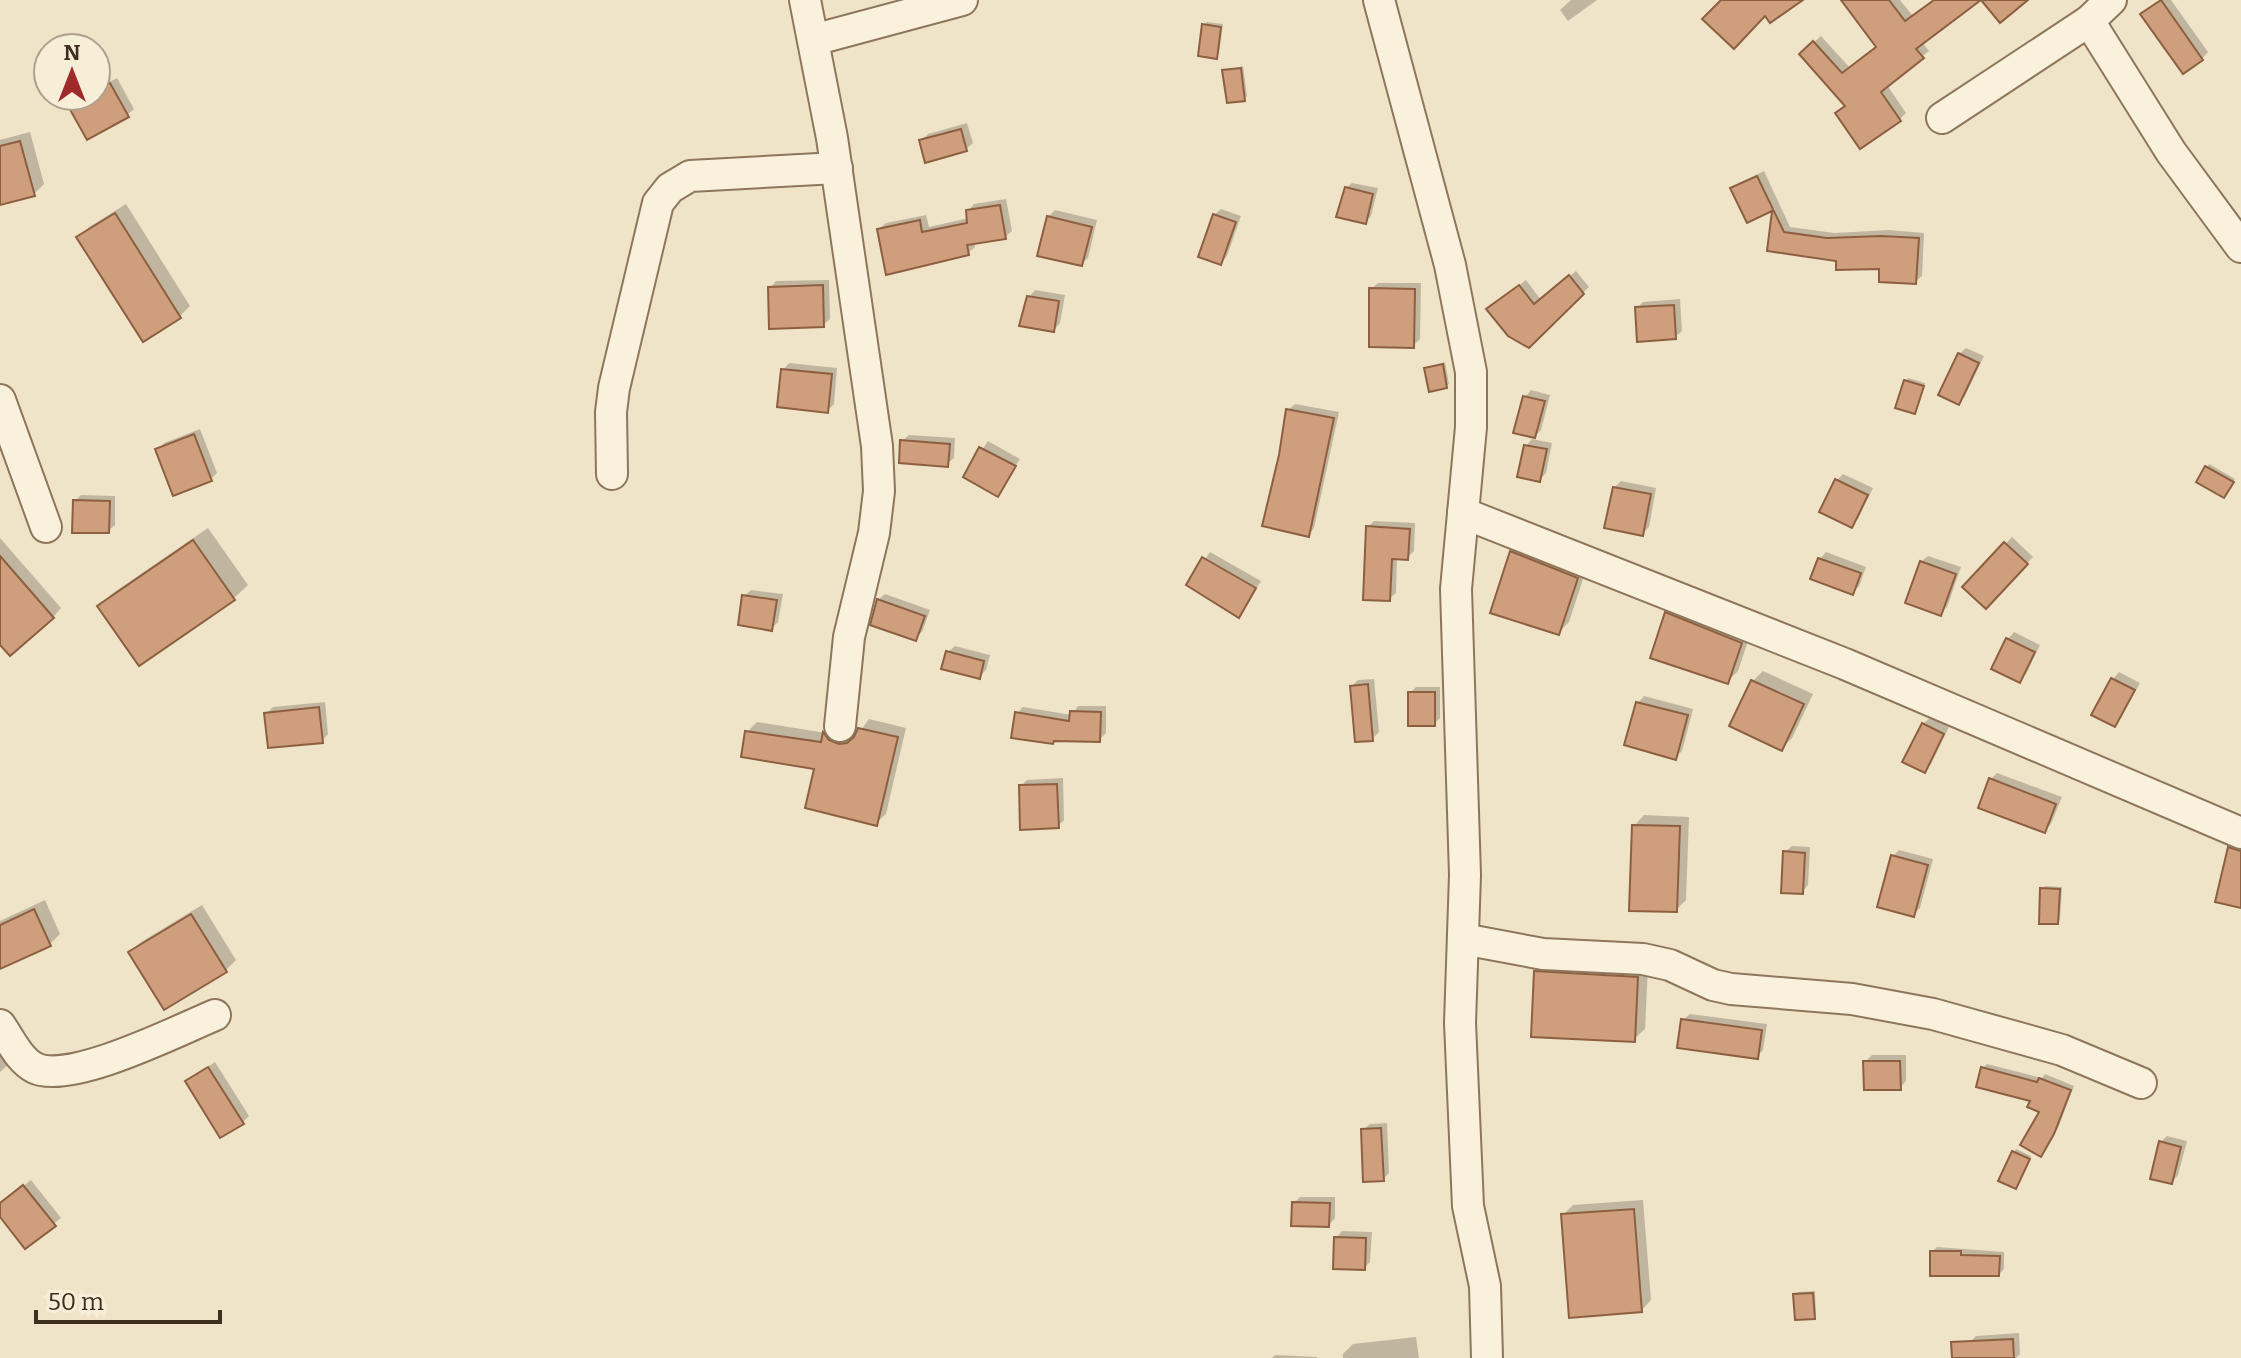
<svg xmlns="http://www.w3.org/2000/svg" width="2241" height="1358" font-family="Bitter,serif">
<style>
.shadow{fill:#0003}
.building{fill:#cf9f7d;stroke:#8d5f41;stroke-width:2}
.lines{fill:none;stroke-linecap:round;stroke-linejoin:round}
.minor-casing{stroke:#8d765c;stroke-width:34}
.minor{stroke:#faf1dc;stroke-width:30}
</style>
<rect width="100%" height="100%" fill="#f0e4c8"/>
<g class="shadow">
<polygon points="1571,0 1597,0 1568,21 1560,10"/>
<polygon points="1848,0 1900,0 1913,16 1935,0 1978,0 1922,42 1929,51 1887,85 1906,113 1900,119 1847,105 1801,54 1821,36 1850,68 1878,46"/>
<polygon points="2160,0 2171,0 2208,52 2202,59 2143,14"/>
<polygon points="1207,22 1223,24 1219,54 1216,57 1204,25"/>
<polygon points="1243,66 1247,96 1244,99 1225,71"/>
<polygon points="117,78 134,109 127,115 71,106 84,96 96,96 96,89"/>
<polygon points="967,123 973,143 966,149 921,141 928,134"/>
<polygon points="30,132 44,184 34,194 0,203 0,140"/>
<polygon points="1764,171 1790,227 1834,233 1889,230 1924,233 1922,276 1915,282 1882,267 1769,249 1775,208 1748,221 1733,189 1739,183"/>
<polygon points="1352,183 1378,188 1371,216 1365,222 1346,188"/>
<polygon points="1006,199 1012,231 1005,237 974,242 975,247 968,253 879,229 886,223 926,215 929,227 969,218 968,211 974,204"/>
<polygon points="126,204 190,306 180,316 79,237 89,227"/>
<polygon points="1221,209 1241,216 1227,256 1221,263 1214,215"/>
<polygon points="1055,210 1097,220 1088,258 1081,264 1048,217"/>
<polygon points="1576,271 1589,287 1528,346 1495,304 1526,280 1541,300"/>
<polygon points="829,280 830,319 823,325 770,288 776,281"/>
<polygon points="1378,283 1421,283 1420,339 1413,346 1371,289"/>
<polygon points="1035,290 1065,295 1060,323 1054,330 1029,297"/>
<polygon points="1680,299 1682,331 1675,337 1637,308 1643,302"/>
<polygon points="1966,348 1984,356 1965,396 1959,402 1959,354"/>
<polygon points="1445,362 1449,384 1446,386 1427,368"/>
<polygon points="789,363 837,368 834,404 827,411 783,370"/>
<polygon points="1908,378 1925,383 1915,411 1906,381"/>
<polygon points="1531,390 1550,395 1541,430 1535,436 1525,397"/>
<polygon points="1295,404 1339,412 1314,528 1308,535 1281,455 1288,410"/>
<polygon points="200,429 217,473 211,479 158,450 164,443"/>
<polygon points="909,435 955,438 954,458 947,464 902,441"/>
<polygon points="1532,439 1552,443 1546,473 1539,480 1526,446"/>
<polygon points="988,441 1020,459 998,494 965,476"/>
<polygon points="2209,464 2235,479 2227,493 2199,481"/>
<polygon points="1843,474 1873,488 1858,519 1851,526 1837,480"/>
<polygon points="1621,481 1656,488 1649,527 1642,534 1614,488"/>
<polygon points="81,495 115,496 115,525 108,531 75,501"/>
<polygon points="1374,521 1415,523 1414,551 1407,558 1397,557 1396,593 1389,599 1368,527"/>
<polygon points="208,528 248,585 234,598 139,663 100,606 113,593"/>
<polygon points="2012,537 2033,557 1986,607 1965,587"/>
<polygon points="0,538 61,608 53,617 0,642"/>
<polygon points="1522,542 1587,567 1569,622 1559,632 1512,552"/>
<polygon points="1210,552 1261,581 1239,615 1189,584"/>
<polygon points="1826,552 1866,567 1859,586 1852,593 1813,578 1820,559"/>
<polygon points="1928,556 1961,567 1947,607 1940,614 1921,562"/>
<polygon points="751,590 783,594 778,622 772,628 744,596"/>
<polygon points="885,594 930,610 922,632 915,638 878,600"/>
<polygon points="1677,603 1751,632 1738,671 1728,681 1667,613"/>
<polygon points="2014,632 2040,645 2026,674 2019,680 1994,668 2008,639"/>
<polygon points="955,646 990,655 986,670 979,677 948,652"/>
<polygon points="1763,671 1813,694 1792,738 1782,748 1732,725 1753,681"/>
<polygon points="2119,672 2140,683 2121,718 2114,725 2094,714 2113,679"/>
<polygon points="1374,679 1379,732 1372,739 1352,686 1358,680"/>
<polygon points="1416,687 1440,687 1440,718 1434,724 1410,693"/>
<polygon points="1644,696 1693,709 1682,751 1676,757 1638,703"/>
<polygon points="325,702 328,734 322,741 266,714 273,707"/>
<polygon points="1078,706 1106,706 1106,733 1099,740 1017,713 1023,707 1072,715"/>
<polygon points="1930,718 1949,727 1931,764 1925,770 1923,724"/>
<polygon points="869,719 906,728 886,814 876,823 817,767 747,732 757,722 826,733 834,724 850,735 858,734"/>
<polygon points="1997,773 2062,797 2051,824 2044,831 1991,779"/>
<polygon points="1063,778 1064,820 1058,826 1021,786 1027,780"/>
<polygon points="1644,815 1689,817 1686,900 1676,910 1634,826"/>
<polygon points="1792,846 1810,847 1808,885 1802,892 1785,852"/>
<polygon points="1899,850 1933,859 1920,908 1913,914 1893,856"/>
<polygon points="2045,886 2062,887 2060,919 2058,922 2042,889"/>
<polygon points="45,900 60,934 50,944 0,967 0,921"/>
<polygon points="202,905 236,960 225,971 130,952 141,942"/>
<polygon points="1546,961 1648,967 1645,1029 1634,1039 1536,972"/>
<polygon points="1690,1014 1767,1024 1763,1050 1757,1057 1683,1020"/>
<polygon points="0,1048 10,1063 0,1072"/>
<polygon points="1872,1055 1906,1055 1906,1081 1900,1088 1865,1062"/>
<polygon points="215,1062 249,1116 243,1122 187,1081"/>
<polygon points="1987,1064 2042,1078 2045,1074 2074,1086 2058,1128 2041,1154 2042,1110 2032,1099 1983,1068"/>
<polygon points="1387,1123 1389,1173 1383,1179 1363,1130 1370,1124"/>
<polygon points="2167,1136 2187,1141 2178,1175 2172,1182 2161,1142"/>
<polygon points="2016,1149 2031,1156 2018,1184 2014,1152"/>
<polygon points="31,1180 61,1218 26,1246 0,1214 0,1204"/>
<polygon points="1300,1197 1335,1197 1335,1218 1329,1225 1294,1203"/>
<polygon points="1643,1200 1651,1300 1641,1311 1563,1215 1573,1205"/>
<polygon points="1342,1231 1372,1232 1370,1262 1364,1268 1336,1238"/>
<polygon points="1937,1247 2004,1252 2004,1269 1999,1274 1932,1252"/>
<polygon points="1815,1291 1816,1314 1814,1317 1795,1294 1798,1292"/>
<polygon points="2019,1333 2020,1354 2016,1358 1971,1358 1970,1342 1976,1336"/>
<polygon points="1416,1337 1419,1358 1343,1358 1343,1354 1353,1344"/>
<polygon points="1275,1355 1317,1357 1317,1358 1272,1358"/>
</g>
<g class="building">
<polygon points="1721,0 1803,0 1770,23 1765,16 1734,49 1702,19"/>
<polygon points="1841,0 1889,0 1905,21 1934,0 2028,0 2000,23 1981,0 1916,49 1924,58 1881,92 1901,121 1860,149 1835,113 1845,106 1799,54 1813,41 1842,73 1876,47"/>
<polygon points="2161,0 2203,60 2183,74 2140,14"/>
<polygon points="1202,24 1221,27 1217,59 1198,56"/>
<polygon points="1241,68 1245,101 1227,103 1222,70"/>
<polygon points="110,83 129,117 87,140 68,106 86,96 96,96 96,91"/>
<polygon points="961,129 967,151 925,163 919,140"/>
<polygon points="20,141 35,196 0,205 0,146"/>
<polygon points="1757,176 1784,232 1827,238 1881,236 1919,238 1916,284 1879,282 1879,269 1836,270 1836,261 1767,251 1772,211 1747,223 1730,188"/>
<polygon points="1345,187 1373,194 1366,224 1336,217"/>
<polygon points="1000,205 1006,239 967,245 969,255 886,275 877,229 920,220 922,232 967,223 966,210"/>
<polygon points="115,213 181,318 143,342 76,237"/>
<polygon points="1213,214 1236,222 1221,265 1198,257"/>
<polygon points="1047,216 1092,227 1082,266 1037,256"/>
<polygon points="1569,275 1584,294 1529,348 1508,336 1486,309 1519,285 1534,304"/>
<polygon points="823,285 824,327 769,329 768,287"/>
<polygon points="1369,288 1415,289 1414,348 1369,347"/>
<polygon points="1027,296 1059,301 1054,332 1019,326"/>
<polygon points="1674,305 1676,339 1637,342 1635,307"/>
<polygon points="1958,353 1979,363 1959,405 1938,395"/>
<polygon points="1443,364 1447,388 1429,392 1424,368"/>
<polygon points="781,369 832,374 828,413 777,407"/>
<polygon points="1904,380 1924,386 1915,414 1895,408"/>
<polygon points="1523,396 1545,401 1535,438 1513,433"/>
<polygon points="1286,409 1334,418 1309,537 1262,526 1279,455"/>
<polygon points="194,434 212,481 173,496 155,449"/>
<polygon points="900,440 950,444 948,467 899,463"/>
<polygon points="1524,445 1547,449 1540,482 1517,477"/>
<polygon points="979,447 1016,466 998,497 963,477"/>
<polygon points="2205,466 2234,482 2224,498 2196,482"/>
<polygon points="1835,479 1868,495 1852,528 1819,512"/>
<polygon points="1613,487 1651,494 1643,536 1604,528"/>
<polygon points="73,500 110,501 109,533 72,533"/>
<polygon points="1366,526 1410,529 1408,560 1392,559 1390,601 1363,600"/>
<polygon points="193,540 235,600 139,666 97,606"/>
<polygon points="2004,542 2028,564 1986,609 1962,587"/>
<polygon points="1510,551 1578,578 1559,635 1490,613"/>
<polygon points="0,556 54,618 10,656 0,645"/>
<polygon points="1202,557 1256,588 1239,618 1186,585"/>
<polygon points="1818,558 1861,573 1853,595 1810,579"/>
<polygon points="1920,561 1956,574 1941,616 1905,603"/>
<polygon points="742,595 777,600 772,631 738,625"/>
<polygon points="877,599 925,616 916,641 870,625"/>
<polygon points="1665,612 1742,643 1728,684 1650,658"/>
<polygon points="2006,638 2035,652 2020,683 1991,669"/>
<polygon points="946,651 984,661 980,679 941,669"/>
<polygon points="2111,678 2135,690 2115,727 2091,715"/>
<polygon points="1751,680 1804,704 1782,751 1729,726"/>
<polygon points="1368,684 1373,741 1355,742 1350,686"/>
<rect x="1408" y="692" width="27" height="34"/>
<polygon points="1636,702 1688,715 1676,760 1624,745"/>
<polygon points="319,707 323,743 268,748 264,713"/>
<polygon points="1070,711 1101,712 1100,742 1054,741 1053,744 1011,738 1015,712 1069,721"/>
<polygon points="1922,723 1944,734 1925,773 1902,762"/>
<polygon points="858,728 898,737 877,826 805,808 814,769 741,757 745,731 821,742 823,732 829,740 839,744 847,743 854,737"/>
<polygon points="1989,778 2056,804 2045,833 1978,808"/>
<polygon points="1057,784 1059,828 1020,830 1019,785"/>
<polygon points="1632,825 1680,826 1677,912 1629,911"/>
<polygon points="2228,847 2241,851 2241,908 2215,902"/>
<polygon points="1783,851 1805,853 1803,894 1781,893"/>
<polygon points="1891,855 1928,865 1914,917 1877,907"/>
<polygon points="2040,888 2060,889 2058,924 2039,924"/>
<polygon points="34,909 51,946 0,969 0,925"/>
<polygon points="191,914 227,972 164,1010 128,952"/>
<polygon points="1534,971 1638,977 1635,1042 1531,1037"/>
<polygon points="1681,1019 1762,1030 1758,1059 1677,1048"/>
<polygon points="1863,1061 1900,1061 1901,1090 1864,1090"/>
<polygon points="208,1067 244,1124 220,1138 185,1081"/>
<polygon points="1981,1067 2037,1082 2039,1078 2071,1090 2054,1134 2041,1157 2020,1145 2039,1112 2027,1107 2030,1101 1976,1087"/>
<polygon points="1381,1128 1384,1181 1363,1182 1361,1129"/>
<polygon points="2159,1141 2181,1147 2172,1184 2150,1179"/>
<polygon points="2012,1151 2030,1159 2016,1189 1998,1181"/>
<polygon points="23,1185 56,1226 25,1249 0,1217 0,1203"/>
<polygon points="1292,1202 1330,1203 1329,1227 1291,1226"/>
<polygon points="1634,1209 1642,1312 1569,1318 1561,1214"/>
<polygon points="1334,1237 1366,1238 1365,1270 1333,1269"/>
<polygon points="1930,1251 1961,1251 1961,1255 2000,1256 1999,1276 1930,1276"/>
<polygon points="1813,1293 1815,1319 1795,1320 1793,1294"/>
<polygon points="2013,1339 2014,1358 1952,1358 1951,1342"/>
</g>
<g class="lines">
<g class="minor-casing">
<g id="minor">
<polyline points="805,0 832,138 877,446 879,491 874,533 849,637 840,726"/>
<polyline points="1379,0 1450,265 1471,372 1471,427 1456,589 1465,875 1460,1023 1468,1206 1485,1286 1487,1358"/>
<polyline points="2089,21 2171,152 2241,247"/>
<polyline points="813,40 962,0"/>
<polyline points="1942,118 2089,21 2111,0"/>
<polyline points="0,400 46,527"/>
<polyline points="612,474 611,412 614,388 658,203 670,188 690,176 837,168"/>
<polyline points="1463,513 1845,664 2241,833"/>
<polyline points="1463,939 1543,954 1643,959 1670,965 1713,985 1731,989 1852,999 1933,1014 2062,1050 2141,1083"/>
<path d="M 0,1025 C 10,1039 19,1060 35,1068 C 70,1085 179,1030 215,1015"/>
</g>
</g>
<use href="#minor" class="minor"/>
</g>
<g transform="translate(72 72)"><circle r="38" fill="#f7eed8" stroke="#ada18e" stroke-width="2"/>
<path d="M0-6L14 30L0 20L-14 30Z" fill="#9e2a2b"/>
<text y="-12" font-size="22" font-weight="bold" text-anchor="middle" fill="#3d2e20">N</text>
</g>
<path d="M36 1310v12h184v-12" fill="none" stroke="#3d2e20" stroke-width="4"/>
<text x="48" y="1310" font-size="24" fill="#3d2e20" stroke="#f7eed8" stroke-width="6" paint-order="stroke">50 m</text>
</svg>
